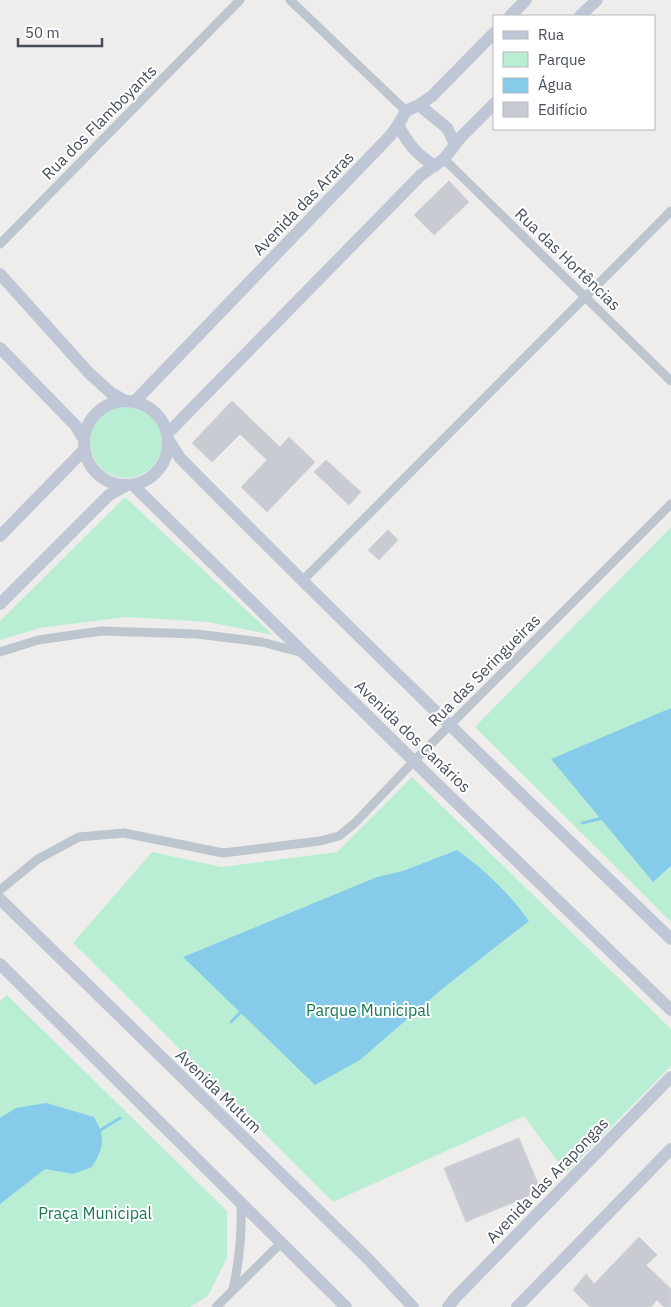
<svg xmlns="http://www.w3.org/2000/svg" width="671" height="1307" font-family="'IBM Plex Sans',sans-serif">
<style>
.green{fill:#baeed4}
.water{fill:#87cbeb}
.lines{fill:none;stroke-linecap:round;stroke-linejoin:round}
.stream{stroke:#87cbeb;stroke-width:3}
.building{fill:#c9cbd3;stroke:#d0d2d8}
.street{stroke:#bdc5cf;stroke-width:9}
.secondary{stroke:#bfc7d6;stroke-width:12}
.labels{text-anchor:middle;stroke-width:4;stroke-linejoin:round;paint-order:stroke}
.street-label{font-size:16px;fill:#454e5a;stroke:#fff}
.park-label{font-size:16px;fill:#177a53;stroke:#fff}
</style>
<rect width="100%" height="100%" fill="#efedec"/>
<g class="green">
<circle cx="126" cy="442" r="36"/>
<polygon points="125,497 273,635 208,622 126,617 40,628 0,640 0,621"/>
<polygon points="671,527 671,922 475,727"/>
<polygon points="412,777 671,1029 671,1066 566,1173 524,1116 333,1202 73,943 152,852 222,867 337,852"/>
<polygon points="7,995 227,1211 227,1258 208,1296 190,1307 0,1307 0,1001"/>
</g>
<g class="water">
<polygon points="671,708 671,866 653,882 551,759"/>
<path d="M 457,850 C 486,871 508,892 529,921 L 442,989 L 360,1060 L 315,1085 L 183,957 L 377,877 L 403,871 Z"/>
<path d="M 46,1103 L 94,1117 C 106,1137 104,1148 92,1167 L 73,1174 L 45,1169 L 0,1204 L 0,1118 L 16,1108 Z"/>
</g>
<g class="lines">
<g class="stream">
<polyline points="582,823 603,818"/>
<polyline points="231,1022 243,1010"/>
<polyline points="99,1131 120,1118"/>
</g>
</g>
<g class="building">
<polygon points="449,181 469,202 434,235 414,215"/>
<polygon points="232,401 280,447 289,437 315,462 267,512 241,487 267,460 240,434 212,462 192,443"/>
<polygon points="326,460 361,492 349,505 314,472"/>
<polygon points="388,530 398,540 379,560 368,550"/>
<polygon points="519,1138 541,1191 466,1222 444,1168"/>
<polygon points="639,1237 657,1255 646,1265 671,1289 671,1307 664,1307 657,1300 651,1307 590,1307 573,1290 586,1274 594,1284"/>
</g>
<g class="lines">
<g class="street">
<polyline points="290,0 406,111"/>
<polyline points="444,159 671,381"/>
<polyline points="0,244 240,0"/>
<polyline points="302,581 671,211"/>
<polyline points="0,652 38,640 101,631 197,634 262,642 303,653"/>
<polyline points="0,890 38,859 79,837 124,833 223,853 320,841 339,836 355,823 414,761 671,504"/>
<path d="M 233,1289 C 240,1259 242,1234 241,1203"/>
<polyline points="216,1307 281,1243"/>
</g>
<g class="secondary">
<polyline points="510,16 526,0"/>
<polyline points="580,16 597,0"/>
<polyline points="419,105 447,128 455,144"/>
<path d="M 398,125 C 409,145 416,154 435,166"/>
<polyline points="0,274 89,373 111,393 124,400"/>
<polyline points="0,348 75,425 83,438"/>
<circle cx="126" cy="443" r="42"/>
<polyline points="135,401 390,136 398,125 406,111 419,105 432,96 495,32"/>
<polyline points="167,434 421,175 444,159 461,137 495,103"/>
<path d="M 168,439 L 180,458 C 341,621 506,780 671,939"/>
<polyline points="133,485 432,779 671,1010"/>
<polyline points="0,536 84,450"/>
<polyline points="0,604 109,495 127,485"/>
<polyline points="0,899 368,1259 413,1307"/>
<polyline points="0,964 346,1307"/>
<polyline points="448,1307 455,1298 671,1077"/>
<polyline points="517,1307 671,1149"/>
</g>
</g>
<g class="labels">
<g class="street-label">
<text transform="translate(99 122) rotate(-45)" y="6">Rua dos Flamboyants</text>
<text transform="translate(303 203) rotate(-46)" y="6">Avenida das Araras</text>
<text transform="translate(568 259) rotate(44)" y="6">Rua das Hortências</text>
<text transform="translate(484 670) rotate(-45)" y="6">Rua das Seringueiras</text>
<text transform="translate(413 736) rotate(44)" y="6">Avenida dos Canários</text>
<text transform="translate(219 1091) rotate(44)" y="6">Avenida Mutum</text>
<text transform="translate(547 1180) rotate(-46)" y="6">Avenida das Arapongas</text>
</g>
<g class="park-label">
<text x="368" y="1016">Parque Municipal</text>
<text x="95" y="1219">Praça Municipal</text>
</g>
</g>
<rect x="493" y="15" width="162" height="115" fill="#ffffff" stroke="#b5b8bd"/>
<rect x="503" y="31" width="25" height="8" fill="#bfc7d6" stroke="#b5b8bd"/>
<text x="538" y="40" font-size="15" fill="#454e5a">Rua</text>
<rect x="503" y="52" width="25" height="15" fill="#baeed4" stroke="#b5b8bd"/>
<text x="538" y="65" font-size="15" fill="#454e5a">Parque</text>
<rect x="503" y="78" width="25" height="15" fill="#87cbeb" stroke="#b5b8bd"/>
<text x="538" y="90" font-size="15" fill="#454e5a">Água</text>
<rect x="503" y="102" width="25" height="15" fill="#c9cbd3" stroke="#b5b8bd"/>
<text x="538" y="115" font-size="15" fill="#454e5a">Edifício</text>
<path d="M18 38v8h84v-8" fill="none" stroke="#454e5a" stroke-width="2.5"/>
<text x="25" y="38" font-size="15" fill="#454e5a" stroke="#ffffff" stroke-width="4" paint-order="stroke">50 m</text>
</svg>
